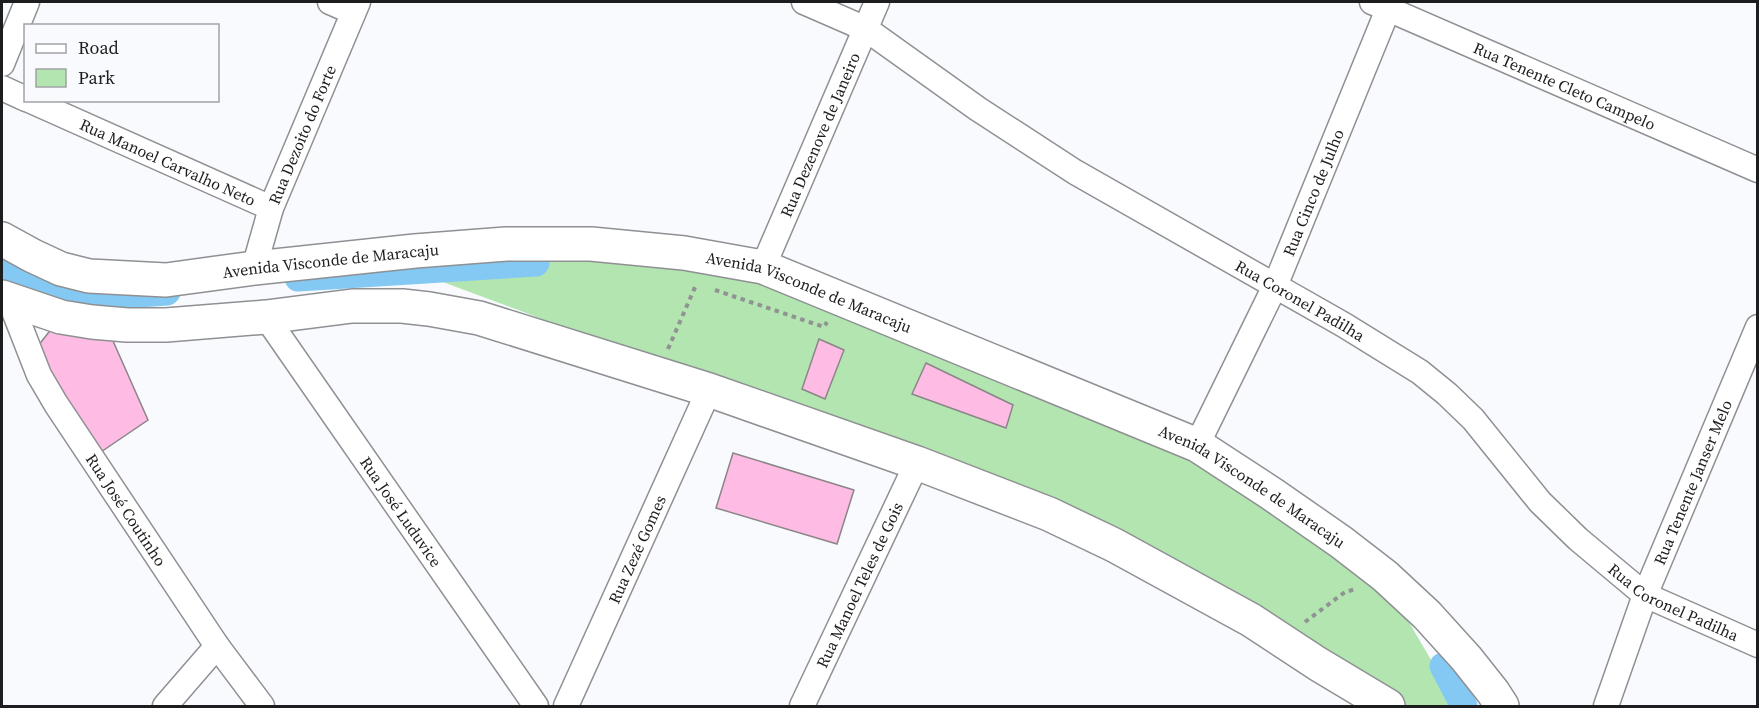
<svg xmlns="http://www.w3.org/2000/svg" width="1759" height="708" font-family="'Source Serif 4',serif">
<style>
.green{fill:#b3e5b0}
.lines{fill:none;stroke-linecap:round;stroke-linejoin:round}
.canal{stroke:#83c9f3;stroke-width:27}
.building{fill:#febbe3;stroke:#8a8688;stroke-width:1.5}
.street-casing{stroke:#8f9093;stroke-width:27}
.secondary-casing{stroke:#8f9093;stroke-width:36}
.path{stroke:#919294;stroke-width:4;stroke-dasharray:4.5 4.5;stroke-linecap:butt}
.street{stroke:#fff;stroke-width:24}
.secondary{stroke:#fff;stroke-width:33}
.labels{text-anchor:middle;stroke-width:4.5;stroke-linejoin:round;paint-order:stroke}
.street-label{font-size:16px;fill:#1c1d1e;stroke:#f9fafd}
</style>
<rect width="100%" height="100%" fill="#f9fafd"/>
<polygon class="green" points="538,257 720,269 833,309 1036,398 1198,461 1396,600 1458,706 1400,706 1264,615 673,372 529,314 432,278 537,271"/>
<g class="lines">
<g class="canal">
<polyline points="2,271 43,288 96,297 167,292"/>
<polyline points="298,278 536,263"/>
<polyline points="1443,666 1464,706"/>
</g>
</g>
<g class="building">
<polygon points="52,328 109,332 148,420 92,458 31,355"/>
<polygon points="819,339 844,350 825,399 802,389"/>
<polygon points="926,363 1013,405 1006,428 912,394"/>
<polygon points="733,453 854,490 837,544 716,508"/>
</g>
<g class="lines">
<g class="street-casing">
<g id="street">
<polyline points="330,2 353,12"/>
<path id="s1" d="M 804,2 L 866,29 L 978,109 L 1075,172 L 1344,325 L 1420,372 L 1447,394 L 1473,419 L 1540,502 L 1578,539 L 1645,595 L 1758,645"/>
<path id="s2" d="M 1372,2 L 1758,170"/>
<polyline points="2,64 27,2"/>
<polyline points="2,88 26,99"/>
<path id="s3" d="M 29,100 L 271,208"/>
<path id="s4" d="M 763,267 L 877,2"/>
<path id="s5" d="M 254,268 L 271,208 L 358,2"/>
<path id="s6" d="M 10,301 L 39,375 L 56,404 L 217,646 L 262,706"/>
<path id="s7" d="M 266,317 L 536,706"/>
<path id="s8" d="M 1197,445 L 1275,286 L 1391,2"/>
<polyline points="165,706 217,646"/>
<path id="s9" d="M 566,706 L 709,390"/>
<path id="s10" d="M 802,706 L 917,463"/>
<path id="s11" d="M 1606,706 L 1645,595 L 1758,327"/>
</g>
</g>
<g class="secondary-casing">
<g id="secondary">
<path id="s12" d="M 2,239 L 33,256 L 61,269 L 89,276 L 166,280 L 254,268 L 415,251 L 506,244 L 591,244 L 684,253 L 763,267 L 1197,445 L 1272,494 L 1341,542 L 1385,576 L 1427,615 L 1466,658 L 1493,692 L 1502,706"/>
<polyline points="2,297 61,317 92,322 127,325 166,325 266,317 352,306 402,306 429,309 479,318 709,390 917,463 1049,514 1114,545 1251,620 1318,664 1388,706"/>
</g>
</g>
<g class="path">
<polyline points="715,290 824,327 827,322"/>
<polyline points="668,349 696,285"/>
<polyline points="1305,622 1345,592 1356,589"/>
</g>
<use href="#street" class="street"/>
<use href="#secondary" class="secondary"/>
</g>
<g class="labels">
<g class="street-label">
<text dy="6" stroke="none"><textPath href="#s2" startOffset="210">Rua Tenente Cleto Campelo</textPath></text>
<text dy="6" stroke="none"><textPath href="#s5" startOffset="142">Rua Dezoito do Forte</textPath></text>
<text dy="6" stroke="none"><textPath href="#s4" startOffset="144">Rua Dezenove de Janeiro</textPath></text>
<text dy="6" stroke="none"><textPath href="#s3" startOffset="152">Rua Manoel Carvalho Neto</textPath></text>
<text dy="6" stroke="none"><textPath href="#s8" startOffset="278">Rua Cinco de Julho</textPath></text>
<text dy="6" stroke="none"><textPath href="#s12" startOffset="338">Avenida Visconde de Maracaju</textPath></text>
<text dy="6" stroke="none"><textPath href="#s12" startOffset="824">Avenida Visconde de Maracaju</textPath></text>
<text dy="6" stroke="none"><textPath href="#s1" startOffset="580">Rua Coronel Padilha</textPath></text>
<text dy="6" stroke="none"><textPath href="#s11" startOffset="240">Rua Tenente Janser Melo</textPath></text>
<text dy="6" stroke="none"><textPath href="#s12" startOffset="1310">Avenida Visconde de Maracaju</textPath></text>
<text dy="6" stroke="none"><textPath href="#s6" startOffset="240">Rua José Coutinho</textPath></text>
<text dy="6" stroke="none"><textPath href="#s7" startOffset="237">Rua José Luduvice</textPath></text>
<text dy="6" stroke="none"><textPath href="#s9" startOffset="172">Rua Zezé Gomes</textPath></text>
<text dy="6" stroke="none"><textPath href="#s10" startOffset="134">Rua Manoel Teles de Gois</textPath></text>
<text dy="6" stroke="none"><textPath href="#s1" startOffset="1066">Rua Coronel Padilha</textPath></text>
</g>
</g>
<rect width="1759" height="708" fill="none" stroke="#1c1d1e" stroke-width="6"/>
<rect x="24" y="24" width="195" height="78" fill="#f9fafd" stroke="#a1a2a4" stroke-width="1.5"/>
<rect x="36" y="44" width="30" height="9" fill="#ffffff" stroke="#a1a2a4" stroke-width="1.5"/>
<text x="78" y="54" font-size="18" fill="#1c1d1e">Road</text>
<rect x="36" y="69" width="30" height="18" fill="#b3e5b0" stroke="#a1a2a4" stroke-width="1.5"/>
<text x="78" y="84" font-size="18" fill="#1c1d1e">Park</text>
</svg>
